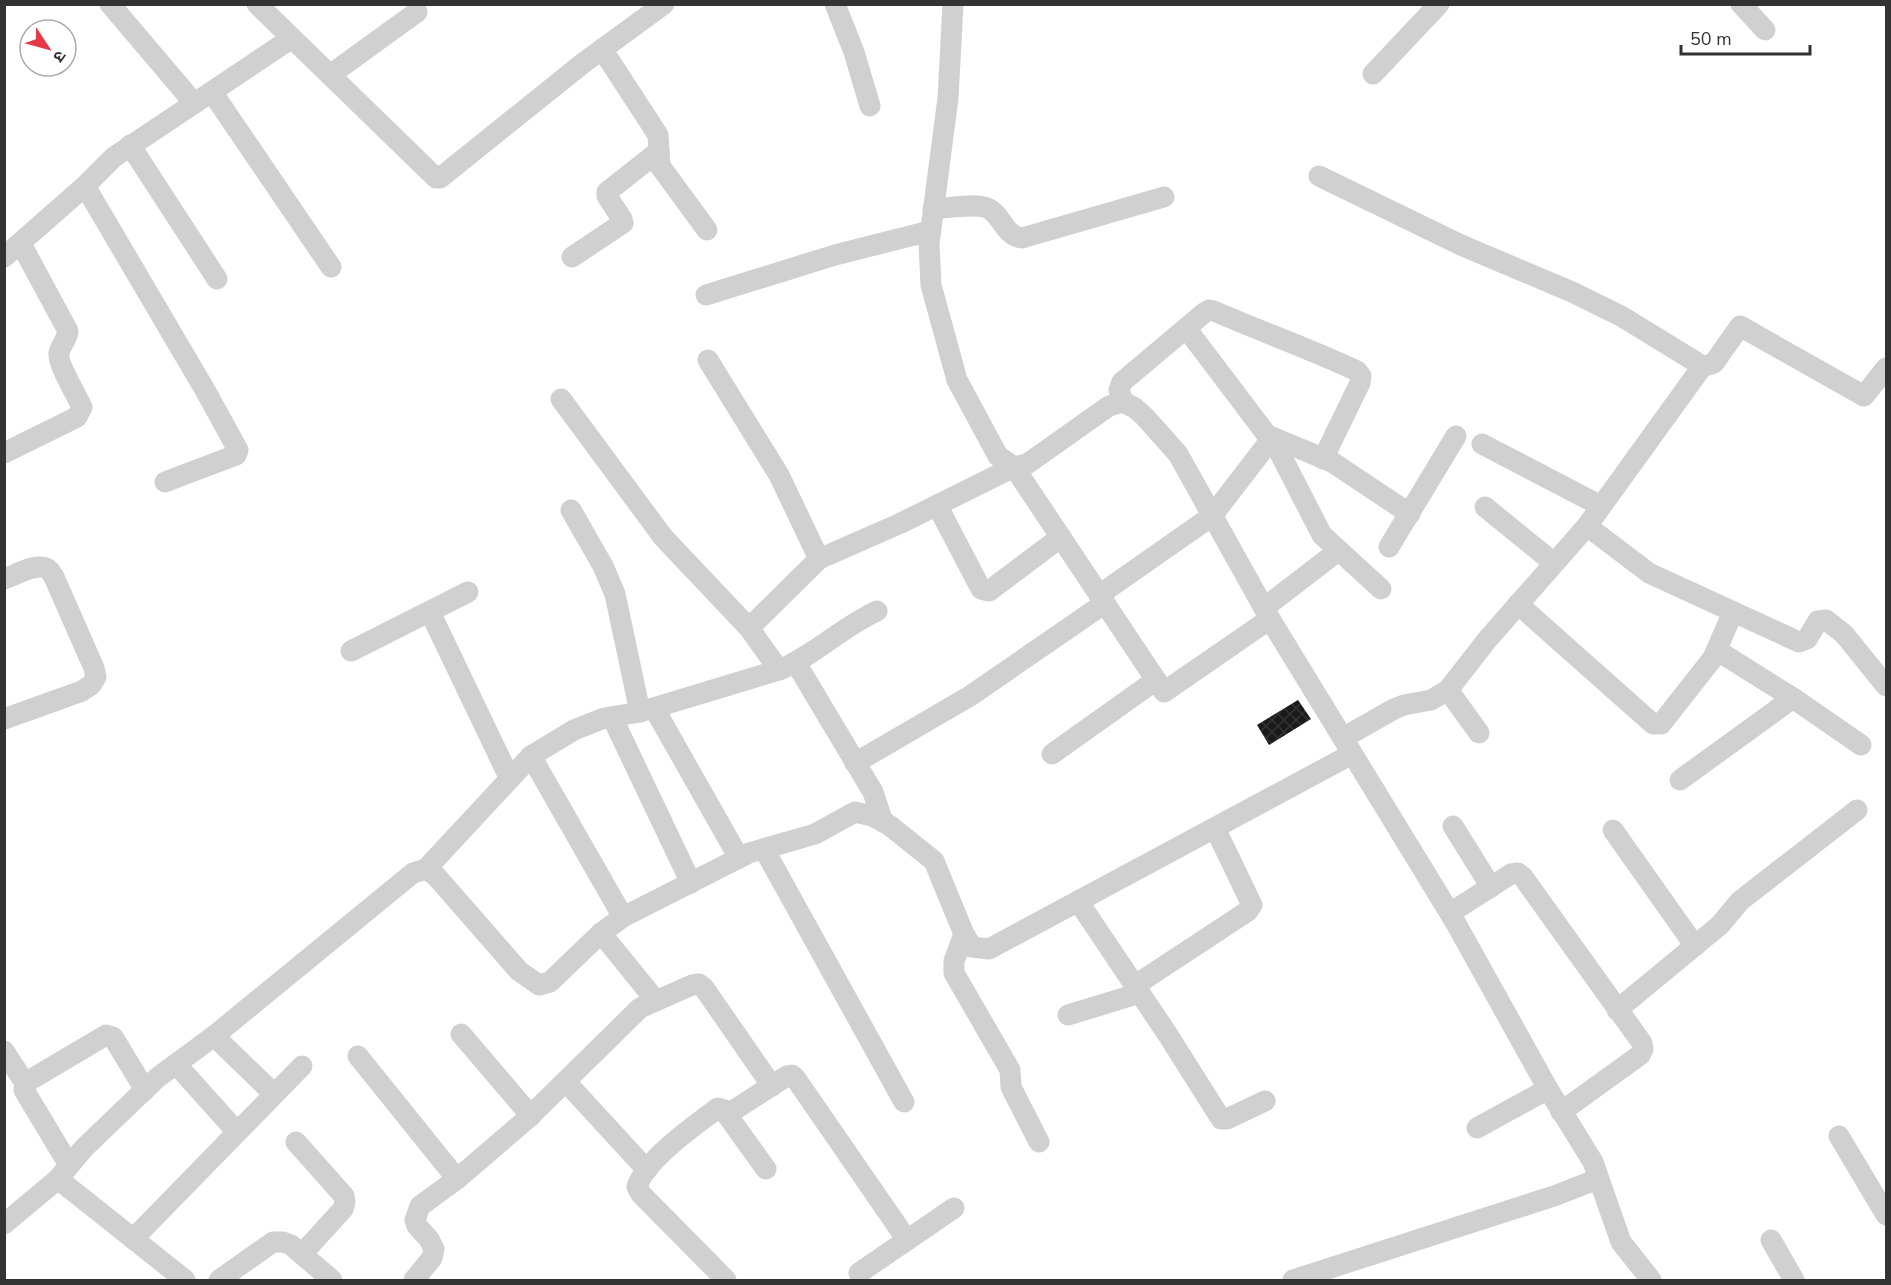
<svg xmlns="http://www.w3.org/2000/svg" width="1891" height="1285" font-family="'Nunito Sans','Noto Sans Devanagari',sans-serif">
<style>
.building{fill:url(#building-cross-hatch)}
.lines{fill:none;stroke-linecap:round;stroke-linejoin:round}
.minor{stroke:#d0d0d0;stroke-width:21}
</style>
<defs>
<pattern id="building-cross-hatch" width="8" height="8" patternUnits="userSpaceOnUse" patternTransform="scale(1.5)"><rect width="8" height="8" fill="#1a1a1a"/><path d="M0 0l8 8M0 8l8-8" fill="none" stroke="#333"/></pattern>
</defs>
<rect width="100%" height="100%" fill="#fff"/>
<polygon class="building" points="1298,700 1311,719 1269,745 1257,725"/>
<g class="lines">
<g class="minor">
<polyline points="110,4 194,103"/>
<polyline points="257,4 436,178 440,178 582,64 664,4"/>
<polyline points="835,4 854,52 870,106"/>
<polyline points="953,4 948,98 929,244 931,285 957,380 998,456 1014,467 1027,464 1109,406 1123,402 1135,408 1145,417 1178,454 1270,619 1454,920 1548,1089 1593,1162 1621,1242 1651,1280"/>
<polyline points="1741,4 1765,30"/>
<polyline points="602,49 658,135 660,166 707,230"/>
<polyline points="1373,74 1439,4"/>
<polyline points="330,75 417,12"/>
<polyline points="212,92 331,267"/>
<polyline points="130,145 217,279"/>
<polyline points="1319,176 1461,245 1572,292 1621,316 1696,362 1699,366 1699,371 1587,526 1487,640 1448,690 1431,700 1404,705 1394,709 1343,738"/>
<polyline points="85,186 205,390 238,450 236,455 165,482"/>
<path d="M 933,209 C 947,208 975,203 987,208 C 1002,214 1004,236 1022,238 L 1164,197"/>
<polyline points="4,257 85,186 114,157 292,38"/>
<polyline points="572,257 623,223 622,219 607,196 607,192 659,151"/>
<polyline points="706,295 835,255 930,231"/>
<polyline points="1186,328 1267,435 1332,462 1410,514"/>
<polyline points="708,360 779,475 819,559"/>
<polyline points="1699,368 1714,363 1740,326 1864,396 1886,368"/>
<polyline points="561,399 663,537 749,628 779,670"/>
<path d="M 1123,402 L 1119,390 L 1122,382 L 1204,313 L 1209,310 L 1214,311 C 1262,332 1310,349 1357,371 L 1361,376 L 1360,383 L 1323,459"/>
<polyline points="1482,444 1601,506"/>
<path d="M 4,453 L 77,417 L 82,407 C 77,396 57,363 59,353 C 61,344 67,340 68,331 L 21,244"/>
<polyline points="937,505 981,589 989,591 1061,537"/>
<polyline points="1485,507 1554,563"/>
<polyline points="571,510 603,566 615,594 640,712"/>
<polyline points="1587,526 1649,573 1799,642 1807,639 1818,621 1826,620 1844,634 1886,686"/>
<polyline points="1389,547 1456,436"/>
<path d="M 4,579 C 16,575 36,562 48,569 C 51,571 52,575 54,577 L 94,668 L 96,677 L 91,685 L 82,691 L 4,719"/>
<polyline points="1099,595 1212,516 1272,438 1322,535 1381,589"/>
<polyline points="1518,604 1653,724 1661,724 1713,658 1733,612"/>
<polyline points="1264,608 1338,551"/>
<polyline points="430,612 510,779"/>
<polyline points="749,628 819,559 901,523 1014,467 1164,692 1270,619"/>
<polyline points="351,651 468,592"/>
<polyline points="1718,651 1793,698 1861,745"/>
<polyline points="796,663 873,792 883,822"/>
<polyline points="1448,690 1479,733"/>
<polyline points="654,708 739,858"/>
<polyline points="612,717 691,883"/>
<polyline points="1052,754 1156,680"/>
<polyline points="531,756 623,917"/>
<polyline points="855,763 970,696 1105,603"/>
<polyline points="1680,780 1793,698"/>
<polyline points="1453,826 1491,887"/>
<polyline points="1613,830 1695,946"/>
<polyline points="764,849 904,1102"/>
<polyline points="426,869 436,876 519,971 539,985 550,982 601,933 623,917 749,853 815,834 855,812 872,816 889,825 934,861 964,934 972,947 989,949 1352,754"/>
<polyline points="1078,901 1168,1035 1221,1119 1227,1119 1265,1101"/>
<polyline points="1450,913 1511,874 1518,873 1523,877 1642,1043 1643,1049 1640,1055 1561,1112"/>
<polyline points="601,933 656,1001"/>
<polyline points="964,934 954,961 954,973 1010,1070 1011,1087 1039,1142"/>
<polyline points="1134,986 1248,911 1252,905 1215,828"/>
<polyline points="1617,1010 1720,925 1740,901 1857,810"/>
<polyline points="1068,1015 1140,993"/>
<polyline points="461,1034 531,1116"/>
<polyline points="214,1036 274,1094"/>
<polyline points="4,1051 25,1083"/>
<polyline points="358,1056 457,1179"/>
<polyline points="176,1064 237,1132"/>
<polyline points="566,1082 647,1170"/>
<polyline points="725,1112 766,1169"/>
<polyline points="1477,1128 1548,1089"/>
<polyline points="1839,1136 1886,1215"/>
<polyline points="296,1142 344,1196 345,1202 343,1209 302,1254"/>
<polyline points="69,1165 24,1090 25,1083 106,1035 113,1037 145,1090"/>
<polyline points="58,1179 185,1280"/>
<path d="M 4,1224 L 58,1179 L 84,1148 L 157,1078 L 214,1036 L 413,873 L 426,869 L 531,756 L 574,730 L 604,718 L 640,712 L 779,670 C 815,655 842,627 877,611"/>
<polyline points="133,1239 302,1066"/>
<polyline points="1771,1240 1794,1280"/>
<polyline points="859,1273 954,1208"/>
<polyline points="219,1280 273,1242 283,1242 291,1245 332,1280"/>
<polyline points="414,1280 432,1258 434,1249 429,1239 417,1226 415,1220 420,1206 457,1179 527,1119 640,1008 692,985 699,984 704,988 772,1086"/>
<path d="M 726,1280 L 641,1194 L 637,1187 C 645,1160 695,1125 718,1108 L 731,1112 L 787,1076 L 792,1075 L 796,1079 L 907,1240"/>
<polyline points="1293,1280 1554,1196 1598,1179"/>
</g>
</g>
<rect width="1891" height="1285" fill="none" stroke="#333333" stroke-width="12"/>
<g transform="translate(48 48) rotate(126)"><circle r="28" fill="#ffffff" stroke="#adadad" stroke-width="1.5"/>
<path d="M0-4.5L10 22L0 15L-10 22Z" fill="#e63946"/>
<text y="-9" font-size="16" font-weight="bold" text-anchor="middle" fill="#333333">उ</text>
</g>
<path d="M1681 45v9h129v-9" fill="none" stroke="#333333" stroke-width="3"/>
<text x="1690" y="45" font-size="18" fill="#333333" stroke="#ffffff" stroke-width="4.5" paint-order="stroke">50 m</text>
</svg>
